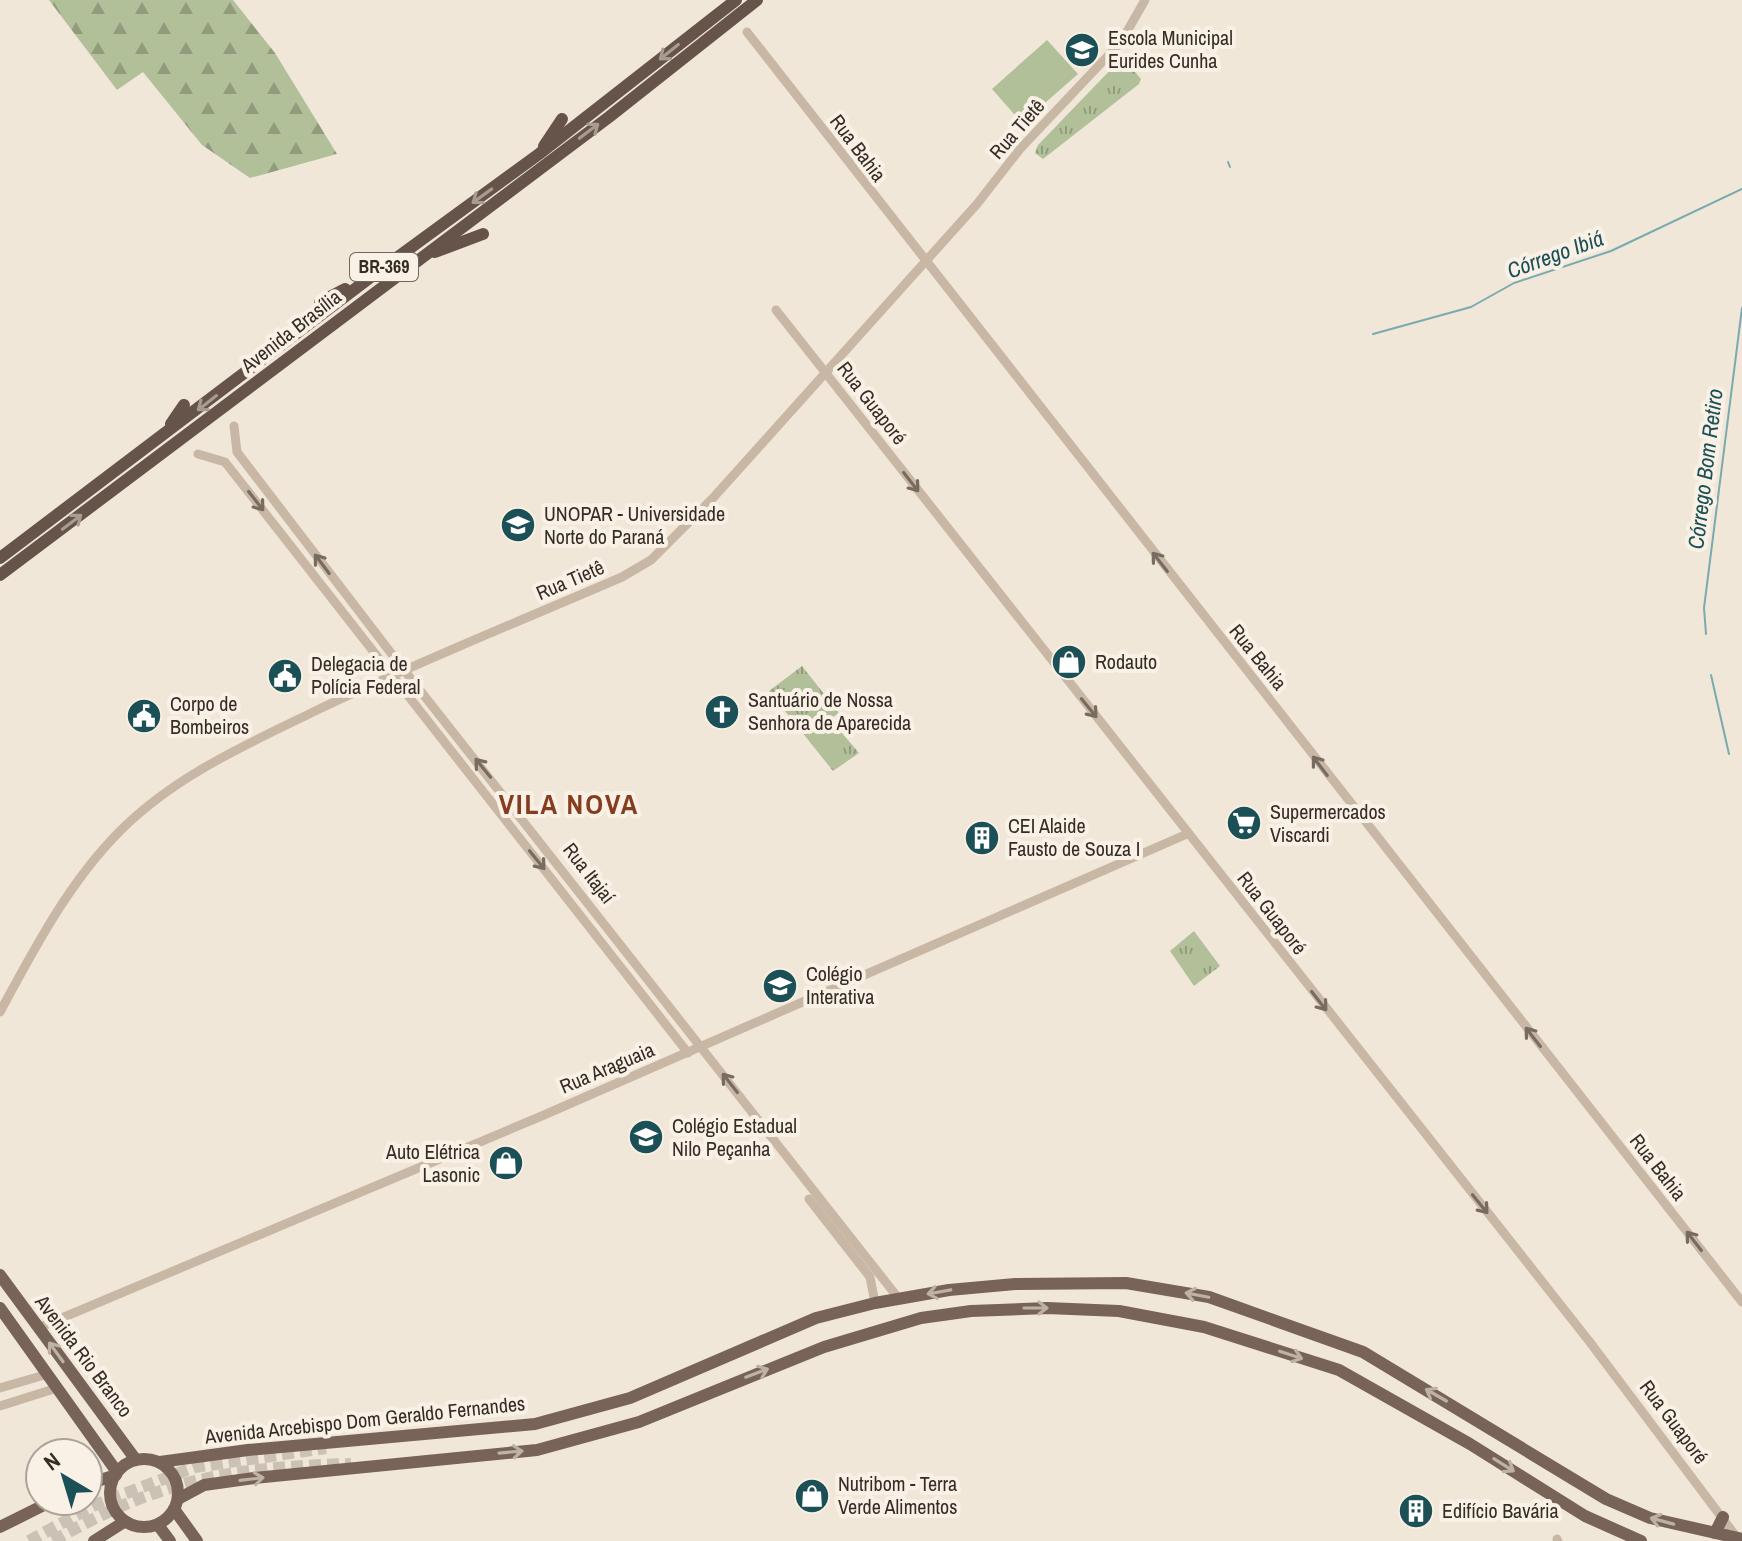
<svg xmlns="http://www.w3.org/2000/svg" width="1742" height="1541" font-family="'Archivo Narrow',sans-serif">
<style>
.forest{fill:url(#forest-firs)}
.park{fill:url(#park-tufts)}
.garden{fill:#b1c099}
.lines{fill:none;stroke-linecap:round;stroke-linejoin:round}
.stream{stroke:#78aaaf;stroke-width:2}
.primary-tunnel{stroke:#cbc2b5;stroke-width:12;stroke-dasharray:12 6;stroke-linecap:butt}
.tertiary{stroke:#c9b7a5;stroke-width:9}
.primary{stroke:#776357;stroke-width:12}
.trunk{stroke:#66544a;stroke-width:12}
.oneway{stroke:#a89b90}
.oneway2{stroke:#786b5f}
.oneway3{stroke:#beb1a5}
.labels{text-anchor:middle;stroke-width:8;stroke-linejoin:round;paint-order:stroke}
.shield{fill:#f9f1e5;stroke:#70675f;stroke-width:2}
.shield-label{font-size:18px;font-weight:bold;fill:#352c26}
.poi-label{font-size:20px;fill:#352c26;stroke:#f9f1e5;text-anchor:start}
.street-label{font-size:20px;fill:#352c26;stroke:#f9f1e5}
.water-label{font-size:22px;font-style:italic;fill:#1c5057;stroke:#f9f1e5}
.district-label{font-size:28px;font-weight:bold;letter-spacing:2px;fill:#853c1f;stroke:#f9f1e5}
</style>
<defs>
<pattern id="forest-firs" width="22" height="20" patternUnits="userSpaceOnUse" patternTransform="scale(2)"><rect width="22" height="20" fill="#b1c099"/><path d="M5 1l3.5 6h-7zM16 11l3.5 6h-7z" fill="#919c7d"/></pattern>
<pattern id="park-tufts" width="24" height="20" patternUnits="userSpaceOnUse" patternTransform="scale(2)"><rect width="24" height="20" fill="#b1c099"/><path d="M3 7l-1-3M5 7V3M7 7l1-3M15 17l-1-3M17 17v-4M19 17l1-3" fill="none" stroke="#919c7d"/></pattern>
</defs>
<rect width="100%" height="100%" fill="#f1e7d9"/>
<polygon class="forest" points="49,0 233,0 275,53 337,154 250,178 202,145 143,72 117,90"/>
<g class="park">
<polygon points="1125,60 1141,79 1139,84 1043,159 1035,153 1038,145 1119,61"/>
<polygon points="802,666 839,713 830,719 859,753 833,771 769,691"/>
<polygon points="1194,931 1220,966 1194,986 1170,951"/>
</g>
<polygon class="garden" points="1047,40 1078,74 1022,123 992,89"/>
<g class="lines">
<g class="stream">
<polyline points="1228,162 1230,167"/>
<polyline points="1373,334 1471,307 1514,283 1611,251 1742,189"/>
<polyline points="1706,634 1704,608 1742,308"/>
<polyline points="1711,675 1729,754"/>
</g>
<g class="primary-tunnel">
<polyline points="29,1541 95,1505 195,1467 326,1448"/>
<path d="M 53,1541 C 158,1480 232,1467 351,1464"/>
</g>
<g class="tertiary">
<polyline points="747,32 1742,1302"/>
<polyline points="776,310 1589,1341 1738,1539"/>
<polyline points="234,426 237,452 404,670 899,1299"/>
<polyline points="198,454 225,462 688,1053"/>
<path d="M 0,1012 C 34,949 69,882 120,831 C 174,777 243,746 311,713 C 413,664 518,622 622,577 L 651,560 L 713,498 L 977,204 L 1020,149 L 1121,42 L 1145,0"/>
<polyline points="809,1199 870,1277 875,1303"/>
<polyline points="38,1328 544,1115 1187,834"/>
<polyline points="0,1388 48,1374"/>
<polyline points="0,1406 57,1388"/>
<polyline points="1557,1539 1558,1541"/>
</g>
<g class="primary">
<polyline points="0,1275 136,1460"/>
<polyline points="0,1308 117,1472"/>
<circle cx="144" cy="1493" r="34"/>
<polyline points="160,1462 248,1450 535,1424 630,1398 816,1318 875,1303 949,1290 1015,1284 1126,1283 1209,1297 1363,1352 1606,1499 1650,1518 1742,1539"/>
<polyline points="88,1484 116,1475"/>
<polyline points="178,1499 204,1485 254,1478 537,1450 639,1422 824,1347 921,1318 971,1311 1047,1308 1119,1311 1204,1327 1339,1370 1470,1444 1585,1516 1641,1541"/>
<polyline points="174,1509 197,1541"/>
<polyline points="158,1525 170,1541"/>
<polyline points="0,1527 52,1501"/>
<polyline points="1715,1533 1723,1517"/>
<polyline points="94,1541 124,1522"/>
</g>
<g class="trunk">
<polyline points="544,146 562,119"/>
<polyline points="435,252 483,234"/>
<polyline points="320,302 345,289"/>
<polyline points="171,424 184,405"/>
<polyline points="0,558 376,273 539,154 736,0"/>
<polyline points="0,575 609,117 757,0"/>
</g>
</g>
<defs><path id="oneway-shaft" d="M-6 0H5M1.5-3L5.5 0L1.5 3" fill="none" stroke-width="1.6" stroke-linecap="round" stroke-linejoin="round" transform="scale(2)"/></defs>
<g class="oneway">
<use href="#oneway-shaft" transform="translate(669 52) rotate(141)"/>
<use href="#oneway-shaft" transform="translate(589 131) rotate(-37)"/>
<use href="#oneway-shaft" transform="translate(482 196) rotate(144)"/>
<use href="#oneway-shaft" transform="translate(207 403) rotate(142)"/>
<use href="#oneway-shaft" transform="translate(72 522) rotate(-37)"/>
</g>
<g class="oneway2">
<use href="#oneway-shaft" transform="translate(911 482) rotate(52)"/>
<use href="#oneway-shaft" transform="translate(256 501) rotate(52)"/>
<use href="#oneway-shaft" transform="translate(1160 562) rotate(-128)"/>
<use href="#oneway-shaft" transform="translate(322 564) rotate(-127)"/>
<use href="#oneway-shaft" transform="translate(1089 708) rotate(51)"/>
<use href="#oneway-shaft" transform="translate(1320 766) rotate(-127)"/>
<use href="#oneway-shaft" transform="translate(483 768) rotate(-129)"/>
<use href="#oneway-shaft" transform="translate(537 860) rotate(51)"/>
<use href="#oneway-shaft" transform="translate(1319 1001) rotate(52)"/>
<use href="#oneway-shaft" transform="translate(1533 1037) rotate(-128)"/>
<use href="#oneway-shaft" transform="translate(730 1083) rotate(-128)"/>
<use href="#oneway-shaft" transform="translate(1480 1204) rotate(51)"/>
<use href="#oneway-shaft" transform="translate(1694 1241) rotate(-128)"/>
</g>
<g class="oneway3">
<use href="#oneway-shaft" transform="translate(939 1292) rotate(170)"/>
<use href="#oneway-shaft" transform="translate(1197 1295) rotate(-169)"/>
<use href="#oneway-shaft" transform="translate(1036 1308)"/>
<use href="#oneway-shaft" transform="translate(56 1352) rotate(-126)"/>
<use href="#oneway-shaft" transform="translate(1291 1355) rotate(18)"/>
<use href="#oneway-shaft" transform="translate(757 1373) rotate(-21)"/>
<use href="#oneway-shaft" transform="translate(1436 1395) rotate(-150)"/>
<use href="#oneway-shaft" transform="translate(511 1452) rotate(-5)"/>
<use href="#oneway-shaft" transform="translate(1504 1465) rotate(32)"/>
<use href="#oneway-shaft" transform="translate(252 1479) rotate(-7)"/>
<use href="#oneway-shaft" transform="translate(1662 1521) rotate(-165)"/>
</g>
<defs>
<g id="school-disc" transform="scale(1.8)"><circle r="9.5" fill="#1c5057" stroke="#f9f1e5"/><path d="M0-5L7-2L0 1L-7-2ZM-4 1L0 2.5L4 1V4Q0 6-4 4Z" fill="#fff"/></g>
<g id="university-disc" transform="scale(1.8)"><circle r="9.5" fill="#1c5057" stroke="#f9f1e5"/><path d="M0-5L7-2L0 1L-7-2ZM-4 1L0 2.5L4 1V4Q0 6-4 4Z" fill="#fff"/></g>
<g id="shop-disc" transform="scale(1.8)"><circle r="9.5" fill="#1c5057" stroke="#f9f1e5"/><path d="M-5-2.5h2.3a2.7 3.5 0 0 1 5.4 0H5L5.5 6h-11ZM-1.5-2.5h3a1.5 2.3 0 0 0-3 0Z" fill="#fff"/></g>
<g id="civic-disc" transform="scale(1.8)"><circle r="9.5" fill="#1c5057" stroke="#f9f1e5"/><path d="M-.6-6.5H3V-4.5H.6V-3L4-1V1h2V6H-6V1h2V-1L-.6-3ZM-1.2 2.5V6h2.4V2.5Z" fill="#fff"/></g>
<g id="church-disc" transform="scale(1.8)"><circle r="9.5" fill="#1c5057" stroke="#f9f1e5"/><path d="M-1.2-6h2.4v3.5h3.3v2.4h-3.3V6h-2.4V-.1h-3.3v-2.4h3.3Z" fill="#fff"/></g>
<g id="supermarket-disc" transform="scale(1.8)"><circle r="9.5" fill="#1c5057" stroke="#f9f1e5"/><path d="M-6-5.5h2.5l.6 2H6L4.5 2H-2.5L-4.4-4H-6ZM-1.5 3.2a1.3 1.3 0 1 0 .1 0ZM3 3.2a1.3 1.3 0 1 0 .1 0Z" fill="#fff"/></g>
<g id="building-disc" transform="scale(1.8)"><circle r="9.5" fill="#1c5057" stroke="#f9f1e5"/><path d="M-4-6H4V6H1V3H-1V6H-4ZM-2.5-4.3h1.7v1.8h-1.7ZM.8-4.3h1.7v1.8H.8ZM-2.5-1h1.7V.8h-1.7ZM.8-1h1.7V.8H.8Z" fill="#fff"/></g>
</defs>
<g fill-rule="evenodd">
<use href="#school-disc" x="1082" y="50"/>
<use href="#university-disc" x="518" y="525"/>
<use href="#shop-disc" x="1069" y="662"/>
<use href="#civic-disc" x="285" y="676"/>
<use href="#church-disc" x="722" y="712"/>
<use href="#civic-disc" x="144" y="716"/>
<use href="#supermarket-disc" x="1244" y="823"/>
<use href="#building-disc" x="982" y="838"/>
<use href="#school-disc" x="780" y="986"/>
<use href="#school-disc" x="646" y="1137"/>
<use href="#shop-disc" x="506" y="1163"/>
<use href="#shop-disc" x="812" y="1496"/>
<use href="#building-disc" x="1416" y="1511"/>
</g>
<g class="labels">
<rect class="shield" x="350" y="253" width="68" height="28" rx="6"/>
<g class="shield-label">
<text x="384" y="273">BR-369</text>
</g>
<g class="poi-label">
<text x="1108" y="45">Escola Municipal<tspan x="1108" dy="23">Eurides Cunha</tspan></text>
<text x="544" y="521">UNOPAR - Universidade<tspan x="544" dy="23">Norte do Paraná</tspan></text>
<text x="1095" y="669">Rodauto</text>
<text x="311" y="671">Delegacia de<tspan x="311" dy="23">Polícia Federal</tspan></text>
<text x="748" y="707">Santuário de Nossa<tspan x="748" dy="23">Senhora de Aparecida</tspan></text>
<text x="170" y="711">Corpo de<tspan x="170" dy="23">Bombeiros</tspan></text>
<text x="1270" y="819">Supermercados<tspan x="1270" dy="23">Viscardi</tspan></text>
<text x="1008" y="833">CEI Alaide<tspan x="1008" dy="23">Fausto de Souza I</tspan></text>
<text x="806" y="981">Colégio<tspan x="806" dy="23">Interativa</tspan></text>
<text x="672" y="1133">Colégio Estadual<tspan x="672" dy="23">Nilo Peçanha</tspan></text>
<text x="480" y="1159" text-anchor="end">Auto Elétrica<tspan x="480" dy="23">Lasonic</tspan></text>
<text x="838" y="1491">Nutribom - Terra<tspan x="838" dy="23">Verde Alimentos</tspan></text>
<text x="1442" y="1518">Edifício Bavária</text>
</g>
<g class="street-label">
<text transform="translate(1017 129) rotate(-49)" y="7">Rua Tietê</text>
<text transform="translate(858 148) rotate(53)" y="7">Rua Bahia</text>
<text transform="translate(291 331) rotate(-38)" y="7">Avenida Brasília</text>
<text transform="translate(872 403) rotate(52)" y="7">Rua Guaporé</text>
<text transform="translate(570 580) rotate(-23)" y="7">Rua Tietê</text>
<text transform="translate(1258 657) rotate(51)" y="7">Rua Bahia</text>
<text transform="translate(589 873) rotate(52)" y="7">Rua Itajaí</text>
<text transform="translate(1272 913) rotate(52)" y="7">Rua Guaporé</text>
<text transform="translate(607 1068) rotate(-23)" y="7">Rua Araguaia</text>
<text transform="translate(1658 1167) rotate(52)" y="7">Rua Bahia</text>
<text transform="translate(84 1356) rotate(53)" y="7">Avenida Rio Branco</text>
<text transform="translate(365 1420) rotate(-6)" y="7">Avenida Arcebispo Dom Geraldo Fernandes</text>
<text transform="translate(1674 1422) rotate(53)" y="7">Rua Guaporé</text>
</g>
<g class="water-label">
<text transform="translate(1555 254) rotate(-20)" y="8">Córrego Ibiá</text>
<text transform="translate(1705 469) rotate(-83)" y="8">Córrego Bom Retiro</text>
</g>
<g class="district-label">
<text x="569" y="814">VILA NOVA</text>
</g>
</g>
<g transform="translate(64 1477) rotate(322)"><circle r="38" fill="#f9f1e5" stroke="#aba299" stroke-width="2"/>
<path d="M0-6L14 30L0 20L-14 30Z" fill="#1c5057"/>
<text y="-12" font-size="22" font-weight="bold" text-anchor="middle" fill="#352c26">N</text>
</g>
</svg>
